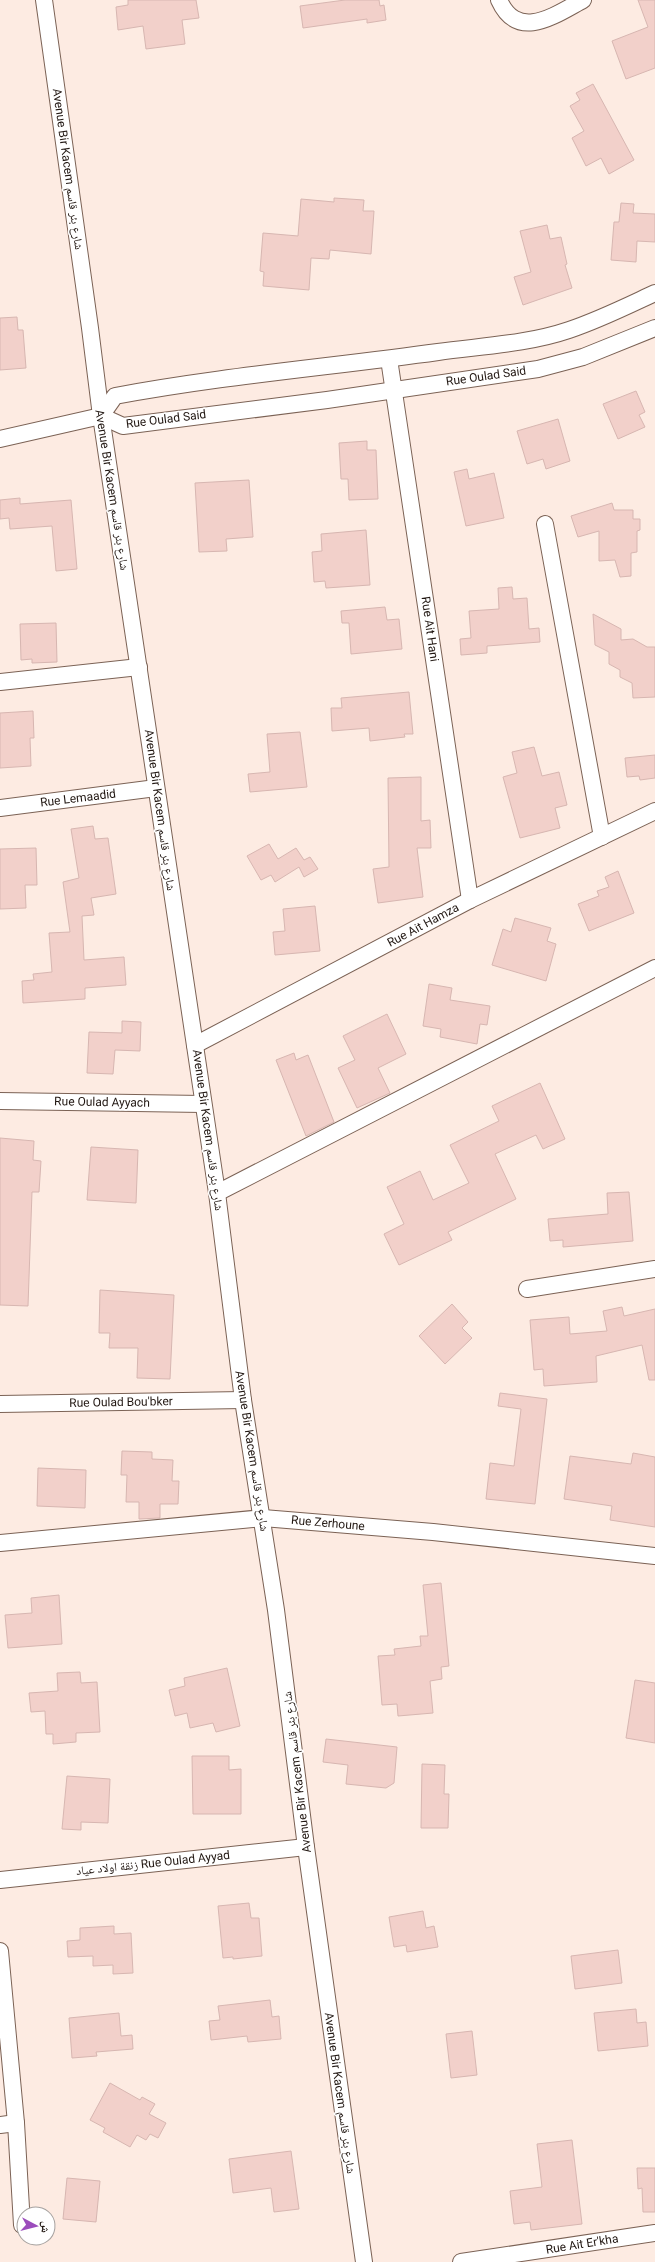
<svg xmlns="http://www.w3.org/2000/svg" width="655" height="2262" font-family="Roboto,'Noto Naskh Arabic',sans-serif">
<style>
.building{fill:#f2d0ca;stroke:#d7b6b1}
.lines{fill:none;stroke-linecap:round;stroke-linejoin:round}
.minor-casing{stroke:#7b6255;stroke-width:18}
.minor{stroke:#fff;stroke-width:16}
.labels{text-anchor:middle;stroke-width:3;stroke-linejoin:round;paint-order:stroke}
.street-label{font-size:12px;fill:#211712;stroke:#fff}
</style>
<rect width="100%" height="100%" fill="#fdebe2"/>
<g class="building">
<polygon points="128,0 196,0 199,18 182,20 185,44 146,49 143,26 118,30 116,7 128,5"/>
<polygon points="345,0 379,0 380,6 384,5 386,20 367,23 367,19 303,28 300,6"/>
<polygon points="638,0 655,0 655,68 626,79 612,41 648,27"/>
<polygon points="593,84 634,160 609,174 601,158 586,166 572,138 584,131 570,106 580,100 576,93"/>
<polygon points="334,198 364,200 363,211 374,211 371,254 330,250 329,259 311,258 309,290 263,286 264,272 260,271 263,233 298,236 301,199 334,202"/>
<polygon points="621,203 634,204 633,213 655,214 655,242 637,241 636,262 611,260 614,222 619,222"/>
<polygon points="547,225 550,239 561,237 567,264 565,265 572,288 523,305 514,277 531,272 520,231"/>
<polygon points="17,317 18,330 23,330 26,368 0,370 0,318"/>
<polygon points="636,391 645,412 639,415 645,427 618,439 603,404"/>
<polygon points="558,419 570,461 546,469 543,459 527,464 517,431"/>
<polygon points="367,441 367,450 376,450 378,499 349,500 348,479 341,479 339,443"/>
<polygon points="467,469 469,479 494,473 504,518 466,526 454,472"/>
<polygon points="249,480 253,537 226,539 227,551 199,552 195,483"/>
<polygon points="20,498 20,504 71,500 77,569 56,571 52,526 10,529 9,518 0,519 0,500"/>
<polygon points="612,503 614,510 633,510 633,519 640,519 640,530 637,531 637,552 631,553 631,576 620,577 615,560 599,561 599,531 578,537 571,516"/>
<polygon points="366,530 370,585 326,588 325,581 314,582 312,552 322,551 321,534"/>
<polygon points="512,587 513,599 527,598 529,629 539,628 540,642 487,646 487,653 461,655 460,639 471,638 469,611 499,609 498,588"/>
<polygon points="385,607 387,620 399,619 402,649 351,654 349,623 342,623 341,611"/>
<polygon points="593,614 621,629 621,640 633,639 647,647 655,647 655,697 633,698 632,683 620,677 620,670 609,664 609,652 595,645"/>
<polygon points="56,623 57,662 32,663 32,659 21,660 20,624"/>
<polygon points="409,692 413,734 404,734 405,737 370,741 369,728 332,731 331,708 342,708 341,698"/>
<polygon points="33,711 34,738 30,738 31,766 0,768 0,713"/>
<polygon points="300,732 307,787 250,792 248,774 270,772 267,734"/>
<polygon points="534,747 542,776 559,772 567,805 555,808 560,828 520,838 503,777 517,773 512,752"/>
<polygon points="655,755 655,778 640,780 639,776 627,777 625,758"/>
<polygon points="421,777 421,821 430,820 431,848 417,848 423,897 378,903 373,869 389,867 388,778"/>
<polygon points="93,826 95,839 108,838 116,894 91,898 94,915 82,916 84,960 124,957 126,985 85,988 85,999 23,1003 22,981 34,980 33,974 52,972 49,933 70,932 63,882 79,878 71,829"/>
<polygon points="269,844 278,859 296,848 304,860 310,857 318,869 304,877 299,867 275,882 271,875 261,880 247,856"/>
<polygon points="36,848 37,885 25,885 26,908 0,909 0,849"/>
<polygon points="618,871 634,913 589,931 578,904 599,896 597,891 609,887 605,877"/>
<polygon points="315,906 320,951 275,955 273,932 285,931 283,909"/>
<polygon points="515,918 551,928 547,941 556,944 546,981 492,965 503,929 511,932"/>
<polygon points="429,984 452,988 450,1000 490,1006 487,1025 480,1024 477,1044 440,1037 441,1029 423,1026"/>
<polygon points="387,1014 406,1054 378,1068 390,1093 357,1108 338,1068 355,1060 343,1036"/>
<polygon points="122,1021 141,1022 140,1051 115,1050 113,1074 87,1073 89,1032 122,1033"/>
<polygon points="294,1053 296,1060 308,1055 334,1122 306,1136 276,1060"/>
<polygon points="540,1083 565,1139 543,1149 536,1135 495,1154 516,1199 448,1232 452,1240 399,1265 384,1234 404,1224 387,1187 420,1171 433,1200 469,1183 450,1145 499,1121 492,1106"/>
<polygon points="0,1138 34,1141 33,1160 41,1161 39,1192 32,1192 28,1306 0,1305"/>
<polygon points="91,1147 138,1150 136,1203 87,1200"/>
<polygon points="629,1192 633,1241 563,1247 563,1240 550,1241 548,1219 608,1214 607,1193"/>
<polygon points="100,1290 174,1295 170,1379 137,1378 138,1348 109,1348 110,1333 99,1333"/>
<polygon points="452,1304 468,1322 462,1328 472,1338 445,1364 419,1336"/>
<polygon points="622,1307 624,1316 655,1309 655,1380 649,1380 642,1345 596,1356 597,1382 544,1386 543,1369 534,1370 530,1320 569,1317 570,1334 607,1331 603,1311"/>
<polygon points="500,1393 547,1399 535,1504 486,1499 490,1463 514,1466 521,1409 498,1406"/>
<polygon points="122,1451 152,1452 152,1459 173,1460 172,1481 179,1481 178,1504 160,1504 160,1518 139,1519 139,1502 126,1502 127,1475 121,1475"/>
<polygon points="633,1453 655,1457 655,1527 610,1520 612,1506 564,1499 570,1456 631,1464"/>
<polygon points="38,1468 86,1470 85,1508 37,1506"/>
<polygon points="441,1583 449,1666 441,1667 442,1679 430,1681 433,1713 398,1716 397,1704 382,1705 378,1656 395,1655 394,1649 421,1646 420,1636 428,1636 423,1585"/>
<polygon points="59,1595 62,1644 8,1648 5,1615 32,1613 31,1598"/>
<polygon points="227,1668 240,1726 216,1732 213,1723 190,1728 187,1713 175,1716 169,1690 185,1686 184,1678"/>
<polygon points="80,1672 81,1683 97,1682 100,1732 76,1733 76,1742 53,1744 53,1734 46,1734 45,1711 31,1712 29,1693 58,1691 57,1673"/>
<polygon points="635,1680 655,1683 655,1743 626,1738"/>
<polygon points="326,1739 397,1747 394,1783 386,1788 346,1784 348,1765 323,1762"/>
<polygon points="192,1756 229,1756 229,1770 241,1769 241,1814 193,1814"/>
<polygon points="422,1764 445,1765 444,1794 449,1794 448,1828 421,1828"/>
<polygon points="67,1776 110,1779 108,1823 81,1822 81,1830 62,1829"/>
<polygon points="249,1903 251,1918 259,1918 262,1956 233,1959 233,1957 223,1958 218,1906"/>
<polygon points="423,1911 426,1928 434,1926 438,1947 407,1952 406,1945 394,1947 389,1917"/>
<polygon points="114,1926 114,1934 131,1933 133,1973 113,1974 113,1965 93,1966 93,1956 68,1957 67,1941 80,1940 80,1928"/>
<polygon points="618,1950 622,1983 575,1989 571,1956"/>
<polygon points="270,2000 272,2017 279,2016 281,2039 248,2042 247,2036 211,2040 209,2021 220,2020 218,2006"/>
<polygon points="636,2009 637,2023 646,2022 648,2046 598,2051 594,2013"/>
<polygon points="119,2013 121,2036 132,2035 133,2049 96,2052 97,2056 72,2058 69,2018"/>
<polygon points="472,2031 477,2075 451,2078 446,2034"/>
<polygon points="110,2083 140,2100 142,2097 155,2104 149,2114 166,2123 158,2138 150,2134 146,2140 137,2135 130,2147 103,2132 105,2128 90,2120"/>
<polygon points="572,2140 582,2224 531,2230 530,2222 514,2224 510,2191 542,2187 537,2144"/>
<polygon points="291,2151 299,2209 274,2212 271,2188 233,2193 229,2159"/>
<polygon points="637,2168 655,2168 655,2212 643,2212 642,2188 638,2189"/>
<polygon points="67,2178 100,2181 96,2222 63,2219"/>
</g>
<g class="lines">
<g class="minor-casing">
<g id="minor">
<polyline points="44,0 90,328 101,416 217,1193 243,1400 276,1610 306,1847 364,2262"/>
<path d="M 499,0 C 518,42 555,15 583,0"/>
<polyline points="389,359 470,900"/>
<path d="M 101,416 L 115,396 C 222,376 330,367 438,352 C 481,346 528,344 569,330 C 599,320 627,306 655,293"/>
<polyline points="101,416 123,426 327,400 538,369 583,357 655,328"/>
<polyline points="0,439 101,416"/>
<polyline points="545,524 602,837"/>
<polyline points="0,682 139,667"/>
<polyline points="0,808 156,788"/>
<polyline points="195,1045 470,900 655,811"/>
<polyline points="0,1101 203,1104"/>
<polyline points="217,1193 655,968"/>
<polyline points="527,1289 655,1269"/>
<polyline points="0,1404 243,1400"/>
<polyline points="0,1543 263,1518 433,1532 655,1556"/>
<polyline points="0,1880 306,1847"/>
<polyline points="0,1951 16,2123 22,2225"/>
<polyline points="0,2125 16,2123"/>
<polyline points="461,2262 655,2233"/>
</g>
</g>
<use href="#minor" class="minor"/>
</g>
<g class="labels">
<g class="street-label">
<text transform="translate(68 169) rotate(82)" y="4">Avenue Bir Kacem شارع بئر قاسم</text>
<text transform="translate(486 376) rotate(-8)" y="4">Rue Oulad Said</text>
<text transform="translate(166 419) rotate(-7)" y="4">Rue Oulad Said</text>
<text transform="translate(112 490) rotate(81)" y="4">Avenue Bir Kacem شارع بئر قاسم</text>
<text transform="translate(430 629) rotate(82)" y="4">Rue Ait Hani</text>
<text transform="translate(78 798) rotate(-7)" y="4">Rue Lemaadid</text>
<text transform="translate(160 810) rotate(82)" y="4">Avenue Bir Kacem شارع بئر قاسم</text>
<text transform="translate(423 925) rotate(-28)" y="4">Rue Ait Hamza</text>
<text transform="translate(102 1102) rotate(1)" y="4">Rue Oulad Ayyach</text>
<text transform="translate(208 1130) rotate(82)" y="4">Avenue Bir Kacem شارع بئر قاسم</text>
<text transform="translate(121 1402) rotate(-1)" y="4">Rue Oulad Bou'bker</text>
<text transform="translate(252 1451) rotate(81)" y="4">Avenue Bir Kacem شارع بئر قاسم</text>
<text transform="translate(328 1523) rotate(5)" y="4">Rue Zerhoune</text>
<text transform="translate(297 1772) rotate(-97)" y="4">Avenue Bir Kacem شارع بئر قاسم</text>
<text transform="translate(153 1863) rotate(-6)" y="4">زنقة اولاد عياد Rue Oulad Ayyad</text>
<text transform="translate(340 2093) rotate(82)" y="4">Avenue Bir Kacem شارع بئر قاسم</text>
<text transform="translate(582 2244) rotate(-9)" y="4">Rue Ait Er'kha</text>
</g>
</g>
<g transform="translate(36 2226) rotate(97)"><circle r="19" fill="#ffffff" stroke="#a6a2a0"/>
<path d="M0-3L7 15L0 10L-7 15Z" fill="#9b4cbc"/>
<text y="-6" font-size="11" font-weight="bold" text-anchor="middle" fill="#211712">ش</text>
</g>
</svg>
